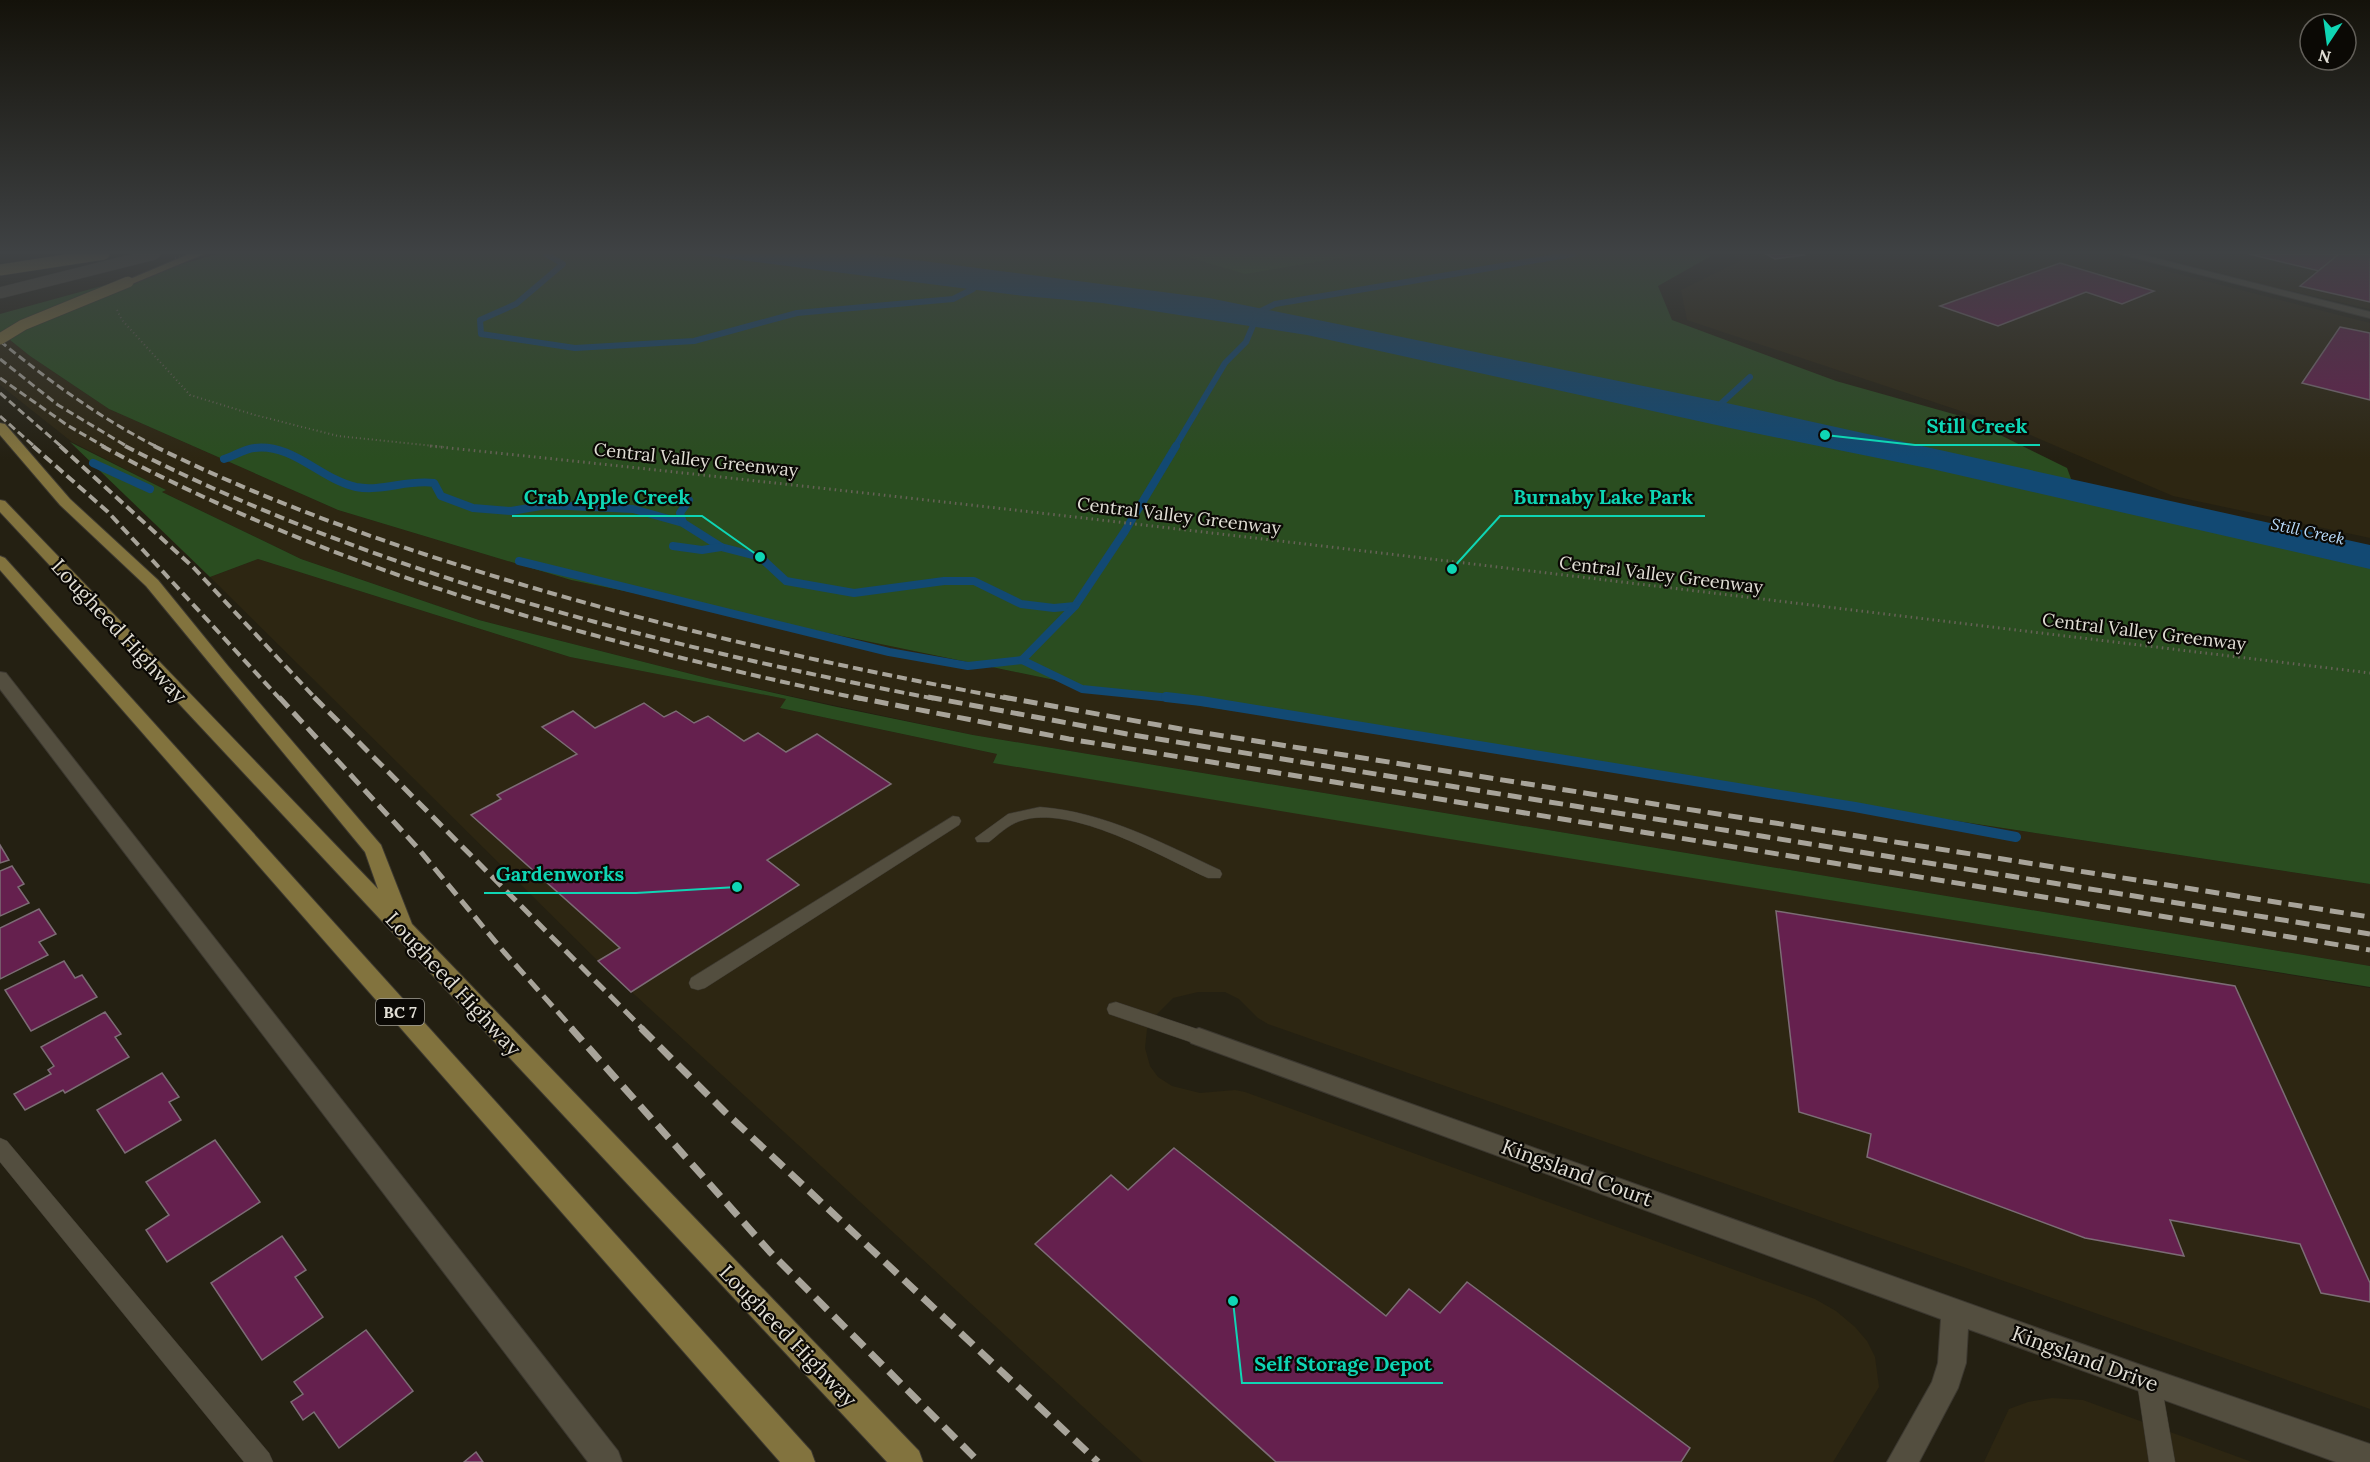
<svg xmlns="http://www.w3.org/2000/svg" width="2370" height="1462" font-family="Lora,serif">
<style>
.built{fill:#2d2612}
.green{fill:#2a4d20}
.forest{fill:#2f6320}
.water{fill:#124973}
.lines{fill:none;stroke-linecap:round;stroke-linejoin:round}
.stream-far2{stroke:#124973;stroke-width:6}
.stream-far1{stroke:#124973;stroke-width:8}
.stream{stroke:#124973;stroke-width:10}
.building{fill:#65204e;stroke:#7c6c75;stroke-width:1.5}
.lane-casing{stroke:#3c3830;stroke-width:1}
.street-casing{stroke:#3c3830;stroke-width:2}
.secondary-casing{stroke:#3c3830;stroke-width:2}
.primary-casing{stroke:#3c3830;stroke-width:2}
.path-far1{stroke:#666256;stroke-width:2;stroke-dasharray:1 3;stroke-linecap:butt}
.path{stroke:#666256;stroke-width:3;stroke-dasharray:1.5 4;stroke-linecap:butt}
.lane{fill:#534e3f;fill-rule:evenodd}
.street{fill:#534e3f;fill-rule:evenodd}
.secondary{fill:#534e3f;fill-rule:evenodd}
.primary{fill:#82733e;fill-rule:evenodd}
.rail-far3{stroke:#a8a49a;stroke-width:3;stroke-dasharray:8 4;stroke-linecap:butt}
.rail-far2{stroke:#a8a49a;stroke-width:4;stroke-dasharray:10 5;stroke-linecap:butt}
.rail-far1{stroke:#a8a49a;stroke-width:5;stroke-dasharray:14 7;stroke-linecap:butt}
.rail{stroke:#a8a49a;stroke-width:7;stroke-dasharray:17 9;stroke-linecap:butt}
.secondary-bridge-casing{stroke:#3c3830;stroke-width:12;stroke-linecap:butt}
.primary-bridge-casing{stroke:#3c3830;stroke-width:12;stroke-linecap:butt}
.path-bridge{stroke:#666256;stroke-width:2;stroke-dasharray:1 3;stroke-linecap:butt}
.secondary-bridge{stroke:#534e3f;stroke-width:11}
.primary-bridge{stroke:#82733e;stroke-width:11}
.labels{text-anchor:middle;stroke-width:4.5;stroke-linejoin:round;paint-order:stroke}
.far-water-label{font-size:16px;font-style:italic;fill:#b9dbfb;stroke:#0b0905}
.shield{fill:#0b0905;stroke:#a19e97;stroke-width:1.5}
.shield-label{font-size:16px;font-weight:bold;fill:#e1ded5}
.street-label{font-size:18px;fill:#e1ded5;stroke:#0b0905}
.near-street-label{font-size:21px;fill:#e1ded5;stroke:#0b0905}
.leader{fill:none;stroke:#0fd5b4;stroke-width:2}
.callout-dot{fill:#0fd5b4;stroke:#0b0905;stroke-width:2}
.callout-label{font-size:20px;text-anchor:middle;font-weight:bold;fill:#0fd5b4;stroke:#0b0905;stroke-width:4.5;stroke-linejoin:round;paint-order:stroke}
</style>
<rect width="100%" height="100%" fill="#242012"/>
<g class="built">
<polygon points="1732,254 2100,254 2370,323 2370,538 2173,496 2021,431 1687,320 1681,290 1742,260"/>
<polygon points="2147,254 2370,254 2370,309 2257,283"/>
<polygon points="0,332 30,356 109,409 338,510 571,580 1117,693 2370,884 2370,966 973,735 711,679 479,620 301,559 162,492 166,490 72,442 0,385"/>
<polygon points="258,559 570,657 787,699 780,708 997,754 993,763 2370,988 2370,1409 1268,1024 1258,1018 1239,999 1225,992 1198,992 1173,998 1154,1017 1147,1029 1145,1048 1150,1066 1158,1077 1172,1086 1200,1093 1235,1090 1245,1092 1815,1299 1836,1311 1855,1327 1867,1341 1875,1357 1879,1387 1833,1462 1143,1462 598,961 210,577"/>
<polygon points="2052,1398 2083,1400 2252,1462 1984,1462 2009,1409 2028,1402"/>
</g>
<g class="green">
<polygon points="218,254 1709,254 1711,256 1658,286 1672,320 1836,381 1964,417 2067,468 2077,495 2370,558 2370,884 1117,693 571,580 338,510 109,409 30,356 0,332 0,314"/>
<polygon points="70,442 166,490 162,492 301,559 479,620 711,679 837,707 973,735 2370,966 2370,987 1431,836 993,763 997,754 780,708 786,699 570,657 258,559 210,577"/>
</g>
<polygon class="forest" points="1178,254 1365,254 1245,274"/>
<polygon class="water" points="693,254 869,254 1209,298 1722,402 2370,545 2370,569 1932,469 1730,428 1307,335 1102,303 1024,296"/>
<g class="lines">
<g class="stream-far2">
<polyline points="546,254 563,264 516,304 480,320 481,334 575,348 694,341 797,313 953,299 973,289 980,282"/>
<polyline points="1255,314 1275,304 1573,254"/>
<polyline points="1714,410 1750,377"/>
<polyline points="1175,447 1225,363 1246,342 1257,316"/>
</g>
<g class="stream-far1">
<path d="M 224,459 C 234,456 244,449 254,448 C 293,443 320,479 356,487 C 382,492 408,479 434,483 L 441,496 L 473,508 L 511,511 L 547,505 L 633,509 L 683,523 L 721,547 L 760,557 L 786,581 L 854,593 L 944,581 L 974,581 L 1021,604 L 1054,608 L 1075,606 L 1125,531 L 1176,446"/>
<polyline points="93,463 150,489"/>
<polyline points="683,523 680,513 689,500"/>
<polyline points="673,546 702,550 721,547"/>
<polyline points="519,561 889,652 968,666 1022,660 1082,689 1181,699"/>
<polyline points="1022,660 1075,606"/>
</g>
<polyline class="stream" points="1166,697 1201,701 1855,807 2016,837"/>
</g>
<g class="building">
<polygon points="1766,254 1802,254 1804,255 1775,259"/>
<polygon points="2249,254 2339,254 2319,271"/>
<polygon points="2339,254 2370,254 2370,302 2300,286"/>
<polygon points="2060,263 2154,291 2122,304 2086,292 1998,326 1940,306"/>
<polygon points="2340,327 2370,333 2370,400 2302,383"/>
<polygon points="644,703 664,717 676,711 694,723 708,716 744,741 758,733 786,752 817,734 891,784 767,860 799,885 631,992 598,961 620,948 471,815 501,799 497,795 577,754 542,727 573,711 595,728"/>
<polygon points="0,845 9,860 0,863"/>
<polygon points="12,866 24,884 18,887 29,903 0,916 0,871"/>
<polygon points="39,909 56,934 39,942 48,955 0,979 0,928"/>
<polygon points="1776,911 2235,986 2370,1283 2370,1302 2321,1293 2300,1244 2170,1220 2184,1256 2085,1238 1867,1157 1871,1134 1799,1112"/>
<polygon points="64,961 75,978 82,975 97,997 31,1031 5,990"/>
<polygon points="105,1012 121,1034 115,1037 129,1057 65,1093 63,1090 25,1110 14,1094 51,1074 48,1070 54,1066 41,1047"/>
<polygon points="162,1073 179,1097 169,1102 181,1120 125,1153 97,1110"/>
<polygon points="215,1140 260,1202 167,1262 146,1230 169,1215 146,1182"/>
<polygon points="1174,1148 1386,1316 1409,1289 1440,1313 1467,1282 1690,1448 1681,1462 1276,1462 1035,1244 1111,1175 1128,1190"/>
<polygon points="282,1236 306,1270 295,1277 323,1317 262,1360 211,1283"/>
<polygon points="366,1330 413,1391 339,1448 314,1412 303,1420 291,1402 303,1394 294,1382"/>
<polygon points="476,1452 483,1462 464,1462"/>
</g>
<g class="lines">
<g class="lane-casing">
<g id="lane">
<path d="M 1040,807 C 1105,812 1162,843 1220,870 L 1222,874 L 1220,878 L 1208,878 C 1162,857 1070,803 1020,821 C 1008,825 998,835 989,842 L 977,842 L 975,838 L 1008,814 Z"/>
<polygon points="953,816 959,817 961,821 959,825 705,988 698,990 691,988 689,983 691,978"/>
<polygon points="1116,1002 1206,1032 1209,1037 1206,1042 1199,1045 1109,1014 1107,1009 1109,1004"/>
<polygon points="0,1138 7,1141 269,1453 273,1462 244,1462 0,1162"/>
<polygon points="2149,1370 2157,1374 2161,1382 2175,1462 2149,1462 2137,1382 2141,1374"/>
</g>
</g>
<g class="street-casing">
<g id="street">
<polygon points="0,672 6,673 618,1451 622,1462 588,1462 0,689"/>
<polygon points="1199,1028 2149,1368 2370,1444 2370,1462 2336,1462 1968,1329 1966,1363 1958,1388 1919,1462 1887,1462 1932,1382 1938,1363 1941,1319 1191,1043 1187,1037 1191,1031"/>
</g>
</g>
<g class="secondary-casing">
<polygon id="secondary" points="2120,254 2139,254 2370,312 2370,318"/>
</g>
<g class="primary-casing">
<g id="primary">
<polygon points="189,254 204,254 132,284 128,285 123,282"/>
<polygon points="0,423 5,424 70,499 158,580 228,666 381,845 412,924 919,1451 923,1462 887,1462 0,512 0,500 5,501 378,889 365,852 146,586 60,505 0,435"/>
<polygon points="0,556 5,558 811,1451 815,1462 780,1462 0,570"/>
</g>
</g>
<polyline class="path-far1" points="117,310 122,320 190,395 255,415 338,436 444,447"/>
<path class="path" d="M 430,446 C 1078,513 1724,595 2370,673"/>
<use href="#lane" class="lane"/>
<use href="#street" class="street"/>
<use href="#secondary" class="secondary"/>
<use href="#primary" class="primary"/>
<g class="rail-far3">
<path d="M 0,341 C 49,381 100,418 157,447"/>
<polyline points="0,359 58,405 128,447"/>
<polyline points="0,378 67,425 105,447"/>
<polyline points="0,393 62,447"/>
<polyline points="0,416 35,447"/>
</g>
<g class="rail-far2">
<polyline points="33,446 108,512 280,699"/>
<polyline points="60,446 193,567 316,699"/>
<path d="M 102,446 C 338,574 600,643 861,699"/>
<path d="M 125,446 C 377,575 659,646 936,699"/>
<path d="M 154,446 C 261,499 373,539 487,574 C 659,627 834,666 1011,699"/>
</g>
<g class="rail-far1">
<polyline points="279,697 416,846 504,952 573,1029"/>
<polyline points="314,697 643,1029"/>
<polyline points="854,697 1069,739 2370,950"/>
<polyline points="928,697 1127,734 2370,934"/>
<polyline points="1003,697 1186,730 2370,917"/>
</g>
<g class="rail">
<polyline points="571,1028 770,1252 979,1462"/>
<polyline points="641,1028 725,1112 1098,1462"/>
</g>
<g class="secondary-bridge-casing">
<polyline id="secondary-bridge" points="0,293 155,254"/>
</g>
<g class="primary-bridge-casing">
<g id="primary-bridge">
<polyline points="0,270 104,254"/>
<polyline points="0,339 23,325 128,282"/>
</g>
</g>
<polyline class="path-bridge" points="175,258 189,254"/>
<use href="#secondary-bridge" class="secondary-bridge"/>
<use href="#primary-bridge" class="primary-bridge"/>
</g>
<linearGradient id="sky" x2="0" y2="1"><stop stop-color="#14120a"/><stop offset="0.55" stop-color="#3f4244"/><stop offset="1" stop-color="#3f4244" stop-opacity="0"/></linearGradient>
<rect width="2370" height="459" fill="url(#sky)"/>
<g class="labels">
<g class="far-water-label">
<text transform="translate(2308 531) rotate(12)" y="6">Still Creek</text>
</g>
<rect class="shield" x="376" y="999" width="48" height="26" rx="4.5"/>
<g class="shield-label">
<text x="400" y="1018">BC 7</text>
</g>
<g class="street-label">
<text transform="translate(696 460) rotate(6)" y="6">Central Valley Greenway</text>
<text transform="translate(1179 516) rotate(7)" y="6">Central Valley Greenway</text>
<text transform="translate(1661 575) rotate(7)" y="6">Central Valley Greenway</text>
<text transform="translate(2144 632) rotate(7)" y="6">Central Valley Greenway</text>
</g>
<g class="near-street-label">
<text transform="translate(119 631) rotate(47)" y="7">Lougheed Highway</text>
<text transform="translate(453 984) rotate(47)" y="7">Lougheed Highway</text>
<text transform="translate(1577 1173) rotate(20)" y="7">Kingsland Court</text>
<text transform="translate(788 1336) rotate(46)" y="7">Lougheed Highway</text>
<text transform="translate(2085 1359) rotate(20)" y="7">Kingsland Drive</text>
</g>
</g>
<path class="leader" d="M1825 435L1915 445H2040M760 557L702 516H512M1452 569L1500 516H1705M737 887L636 893H484M1233 1301L1242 1383H1443"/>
<g class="callout-dot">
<circle cx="1825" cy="435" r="6"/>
<circle cx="760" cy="557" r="6"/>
<circle cx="1452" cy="569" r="6"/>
<circle cx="737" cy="887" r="6"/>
<circle cx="1233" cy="1301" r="6"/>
</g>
<g class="callout-label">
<text x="1977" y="433">Still Creek</text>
<text x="607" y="504">Crab Apple Creek</text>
<text x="1603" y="504">Burnaby Lake Park</text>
<text x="560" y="881">Gardenworks</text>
<text x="1343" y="1371">Self Storage Depot</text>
</g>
<g transform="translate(2328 42) rotate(193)"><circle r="28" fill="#0b0905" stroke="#615e58" stroke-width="1.5"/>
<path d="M0-4.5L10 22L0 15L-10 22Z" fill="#0fd5b4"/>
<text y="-9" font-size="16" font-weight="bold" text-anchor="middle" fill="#e1ded5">N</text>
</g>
</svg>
